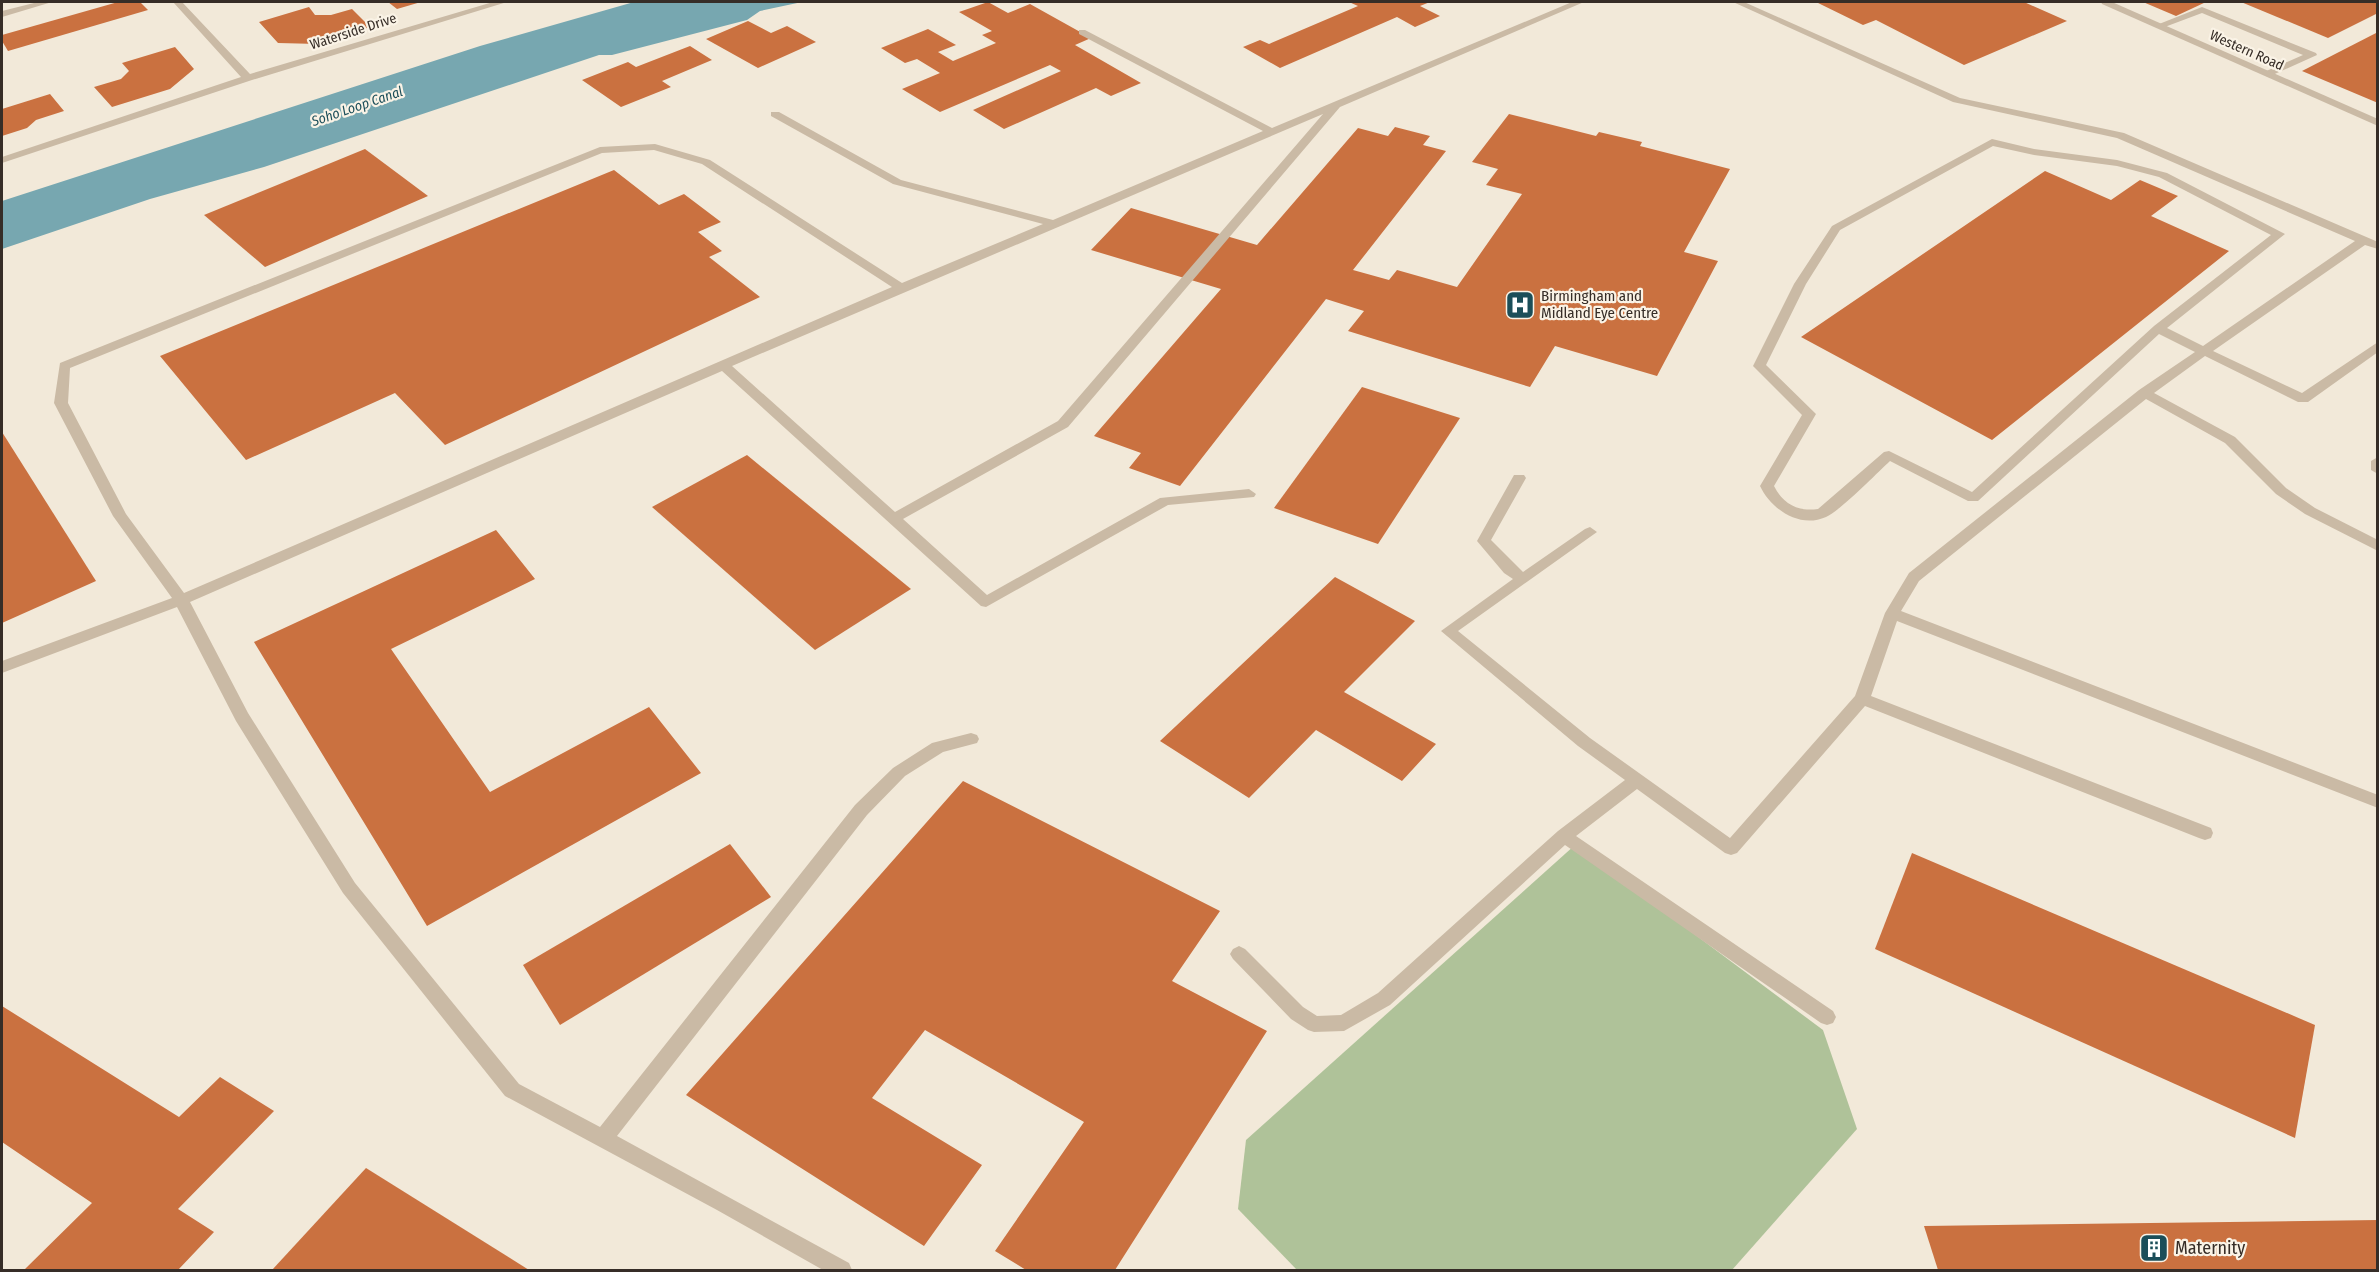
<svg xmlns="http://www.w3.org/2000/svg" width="2379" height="1272" font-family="'Fira Sans Condensed',sans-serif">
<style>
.green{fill:#afc299}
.water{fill:#77a7b0}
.building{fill:#ca7140}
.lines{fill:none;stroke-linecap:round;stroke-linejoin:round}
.service{fill:#cabaa5;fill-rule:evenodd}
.minor{fill:#cabaa5;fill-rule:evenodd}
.labels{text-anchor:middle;stroke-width:4.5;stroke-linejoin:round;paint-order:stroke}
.far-street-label{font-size:14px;fill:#362d27;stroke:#faf3e6}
.far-water-label{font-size:14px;font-style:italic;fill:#1b4e59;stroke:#faf3e6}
.poi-label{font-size:15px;fill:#362d27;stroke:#faf3e6;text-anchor:start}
.near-poi-label{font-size:18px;fill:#362d27;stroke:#faf3e6;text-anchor:start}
</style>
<rect width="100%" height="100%" fill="#f2e9d9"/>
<polygon class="green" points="1575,845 1823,1030 1857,1129 1732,1270 1297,1270 1238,1209 1246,1140"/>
<polygon class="water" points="634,2 802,2 760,11 747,20 612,55 599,55 264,167 150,199 2,249 2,201 480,46"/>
<g class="building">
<polygon points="118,2 140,2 148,10 8,51 2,41 2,35"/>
<polygon points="388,2 421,2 397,9"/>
<polygon points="988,2 1008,13 1030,4 1091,38 1075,45 1141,83 1111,96 1096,88 1004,129 973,110 1061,71 1050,65 940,112 902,89 940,73 917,59 905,63 881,48 928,29 956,45 938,52 953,61 996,43 982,35 992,31 959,12"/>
<polygon points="1349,2 1430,2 1420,6 1440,16 1415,27 1397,17 1280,68 1243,47 1260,40 1269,44 1358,6"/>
<polygon points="1816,2 2024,2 2067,21 1964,65 1876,20 1863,25"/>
<polygon points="2143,2 2206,2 2176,16"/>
<polygon points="2241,2 2378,2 2378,13 2328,38"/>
<polygon points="309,7 315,15 331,15 352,9 370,27 318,44 278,43 259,22"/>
<polygon points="748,21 771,33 787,26 816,42 758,68 706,39"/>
<polygon points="2378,32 2378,103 2302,71"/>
<polygon points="690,46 712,60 662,81 671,87 621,107 582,80 628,62 636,67"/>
<polygon points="175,47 194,69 170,89 112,107 94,87 121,79 129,71 122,63"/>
<polygon points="50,94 64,111 36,120 27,128 2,136 2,109"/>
<polygon points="1509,114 1596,136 1599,132 1642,142 1640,146 1730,169 1684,252 1718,261 1657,376 1555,346 1530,387 1348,331 1364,311 1326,299 1180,486 1129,468 1141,453 1094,436 1221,289 1091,250 1131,208 1257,245 1358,128 1388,136 1395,127 1430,136 1423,145 1446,151 1353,270 1389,280 1397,270 1457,287 1522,194 1486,185 1498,169 1472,162"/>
<polygon points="365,149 428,196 265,267 204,215"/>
<polygon points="614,170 659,205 684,194 721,222 698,232 722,251 709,257 760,297 445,445 395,393 246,460 160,356"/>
<polygon points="2045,171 2111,200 2140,180 2178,196 2151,216 2229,251 1992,440 1801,337"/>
<polygon points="1362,387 1460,418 1378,544 1274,508"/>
<polygon points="2,432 96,581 2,623"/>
<polygon points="747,455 911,589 815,650 652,507"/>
<polygon points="496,530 535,579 391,649 490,792 649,707 701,773 427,926 254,642"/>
<polygon points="1335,577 1415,621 1344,692 1436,744 1402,781 1316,730 1249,798 1160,741"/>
<polygon points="963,781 1220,911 1172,981 1267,1031 1115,1270 1026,1270 995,1251 1084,1122 925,1030 872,1098 982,1165 924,1246 686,1095"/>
<polygon points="730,844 771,897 560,1025 523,965"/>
<polygon points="1912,853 2315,1025 2295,1138 1875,949"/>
<polygon points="2,1006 179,1117 220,1077 274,1111 178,1209 214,1232 178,1270 24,1270 92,1203 2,1142"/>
<polygon points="366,1168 529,1270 272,1270"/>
<polygon points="2378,1220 2378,1270 1938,1270 1924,1226"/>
</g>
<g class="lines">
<g class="service">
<path d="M 1572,2 L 1584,2 L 1340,107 L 1068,427 L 903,519 L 987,595 L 1160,498 L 1249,489 L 1256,494 L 1254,497 L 1168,505 L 986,607 L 981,606 L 722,371 L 190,602 L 248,713 L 355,883 L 519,1084 L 600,1127 L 855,805 L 893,768 L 932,743 L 971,733 L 977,735 L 979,739 L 977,743 L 943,752 L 905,776 L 867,815 L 617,1136 L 849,1263 L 852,1270 L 823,1270 L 717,1210 L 505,1096 L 343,893 L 236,721 L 177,607 L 2,673 L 2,661 L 172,598 L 113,516 L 54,403 L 60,363 L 600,147 L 655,144 L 710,160 L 902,283 L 1043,224 L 893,184 L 771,116 L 771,112 L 779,112 L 901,180 L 1053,220 L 1263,131 L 1079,34 L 1079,30 L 1085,30 L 1272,128 ZM 1323,114 L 1058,421 L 895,512 L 732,366 ZM 654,150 L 702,164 L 892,287 L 184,593 L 126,514 L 68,403 L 70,368 L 602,153 Z"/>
<path d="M 1733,2 L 1744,2 L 1960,98 L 2124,133 L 2378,242 L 2378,249 L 2365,245 L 2213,351 L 2302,393 L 2378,342 L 2378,352 L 2308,402 L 2298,402 L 2205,356 L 2154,393 L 2235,437 L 2286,488 L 2315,508 L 2378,540 L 2378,551 L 2305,514 L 2276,494 L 2225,443 L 2146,399 L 1919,581 L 1901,611 L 2378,795 L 2378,808 L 1897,621 L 1871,696 L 2211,828 L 2213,833 L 2211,838 L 2205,840 L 2199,838 L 1865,706 L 1737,853 L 1731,855 L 1725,853 L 1637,789 L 1576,836 L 1833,1011 L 1836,1017 L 1833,1023 L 1827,1025 L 1821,1023 L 1565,845 L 1390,1005 L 1344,1031 L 1314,1032 L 1308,1030 L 1291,1019 L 1233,959 L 1230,954 L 1233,949 L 1239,946 L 1245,949 L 1303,1007 L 1317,1016 L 1341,1015 L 1378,993 L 1558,831 L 1625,780 L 1578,746 L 1441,631 L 1513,579 L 1504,573 L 1477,541 L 1514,475 L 1524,475 L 1526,478 L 1491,540 L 1523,572 L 1585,529 L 1590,527 L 1597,532 L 1458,631 L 1590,738 L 1730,838 L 1855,696 L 1885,613 L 1909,573 L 2139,390 L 2195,352 L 2159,334 L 1978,501 L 1968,501 L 1890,461 C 1876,474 1841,510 1826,517 C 1799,529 1771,509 1760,486 L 1802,415 L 1753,366 L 1794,284 L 1832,226 L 1992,139 L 2034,149 L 2117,160 L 2167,173 L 2285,234 L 2167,328 L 2203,346 L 2355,241 L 2117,138 L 1953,102 ZM 1993,146 L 2034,155 L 2117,166 L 2159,177 L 2271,235 L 2154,326 L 1972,492 L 1889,451 L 1884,452 L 1818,509 C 1798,512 1783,504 1774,486 L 1816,414 L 1766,365 L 1806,284 L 1840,230 Z"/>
<polygon points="2202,7 2316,53 2317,55 2268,77 2263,74 2264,72 2303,55 2202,13 2162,28 2154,26"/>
<polygon points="2378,457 2378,474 2371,470 2371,461"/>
</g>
<g class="minor">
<polygon points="38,2 52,2 2,17 2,11"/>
<polygon points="173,2 182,2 250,74 493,2 507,2 252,80 2,163 2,157 241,77"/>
<polygon points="2101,2 2112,2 2378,119 2378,126 2102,4"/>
</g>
</g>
<defs>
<g id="hospital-square" transform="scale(1.5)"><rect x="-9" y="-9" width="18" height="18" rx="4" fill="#1b4e59" stroke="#faf3e6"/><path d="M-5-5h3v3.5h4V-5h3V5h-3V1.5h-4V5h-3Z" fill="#fff"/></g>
<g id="building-square" transform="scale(1.5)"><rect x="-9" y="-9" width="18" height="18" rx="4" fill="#1b4e59" stroke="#faf3e6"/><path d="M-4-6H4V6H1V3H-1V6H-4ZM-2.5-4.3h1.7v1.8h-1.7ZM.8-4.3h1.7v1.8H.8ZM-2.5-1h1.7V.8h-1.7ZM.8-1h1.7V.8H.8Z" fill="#fff"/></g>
</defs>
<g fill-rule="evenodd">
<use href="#hospital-square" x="1520" y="305"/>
<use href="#building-square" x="2154" y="1248"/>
</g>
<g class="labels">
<g class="far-street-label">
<text transform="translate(353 31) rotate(-18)" y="5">Waterside Drive</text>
<text transform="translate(2247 50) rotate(24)" y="5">Western Road</text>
</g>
<g class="far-water-label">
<text transform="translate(357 106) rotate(-19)" y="5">Soho Loop Canal</text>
</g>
<g class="poi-label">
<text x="1541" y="301">Birmingham and<tspan x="1541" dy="17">Midland Eye Centre</tspan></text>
</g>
<g class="near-poi-label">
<text x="2175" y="1254">Maternity</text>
</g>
</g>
<rect width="2379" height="1272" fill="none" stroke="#362d27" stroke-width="6"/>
</svg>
